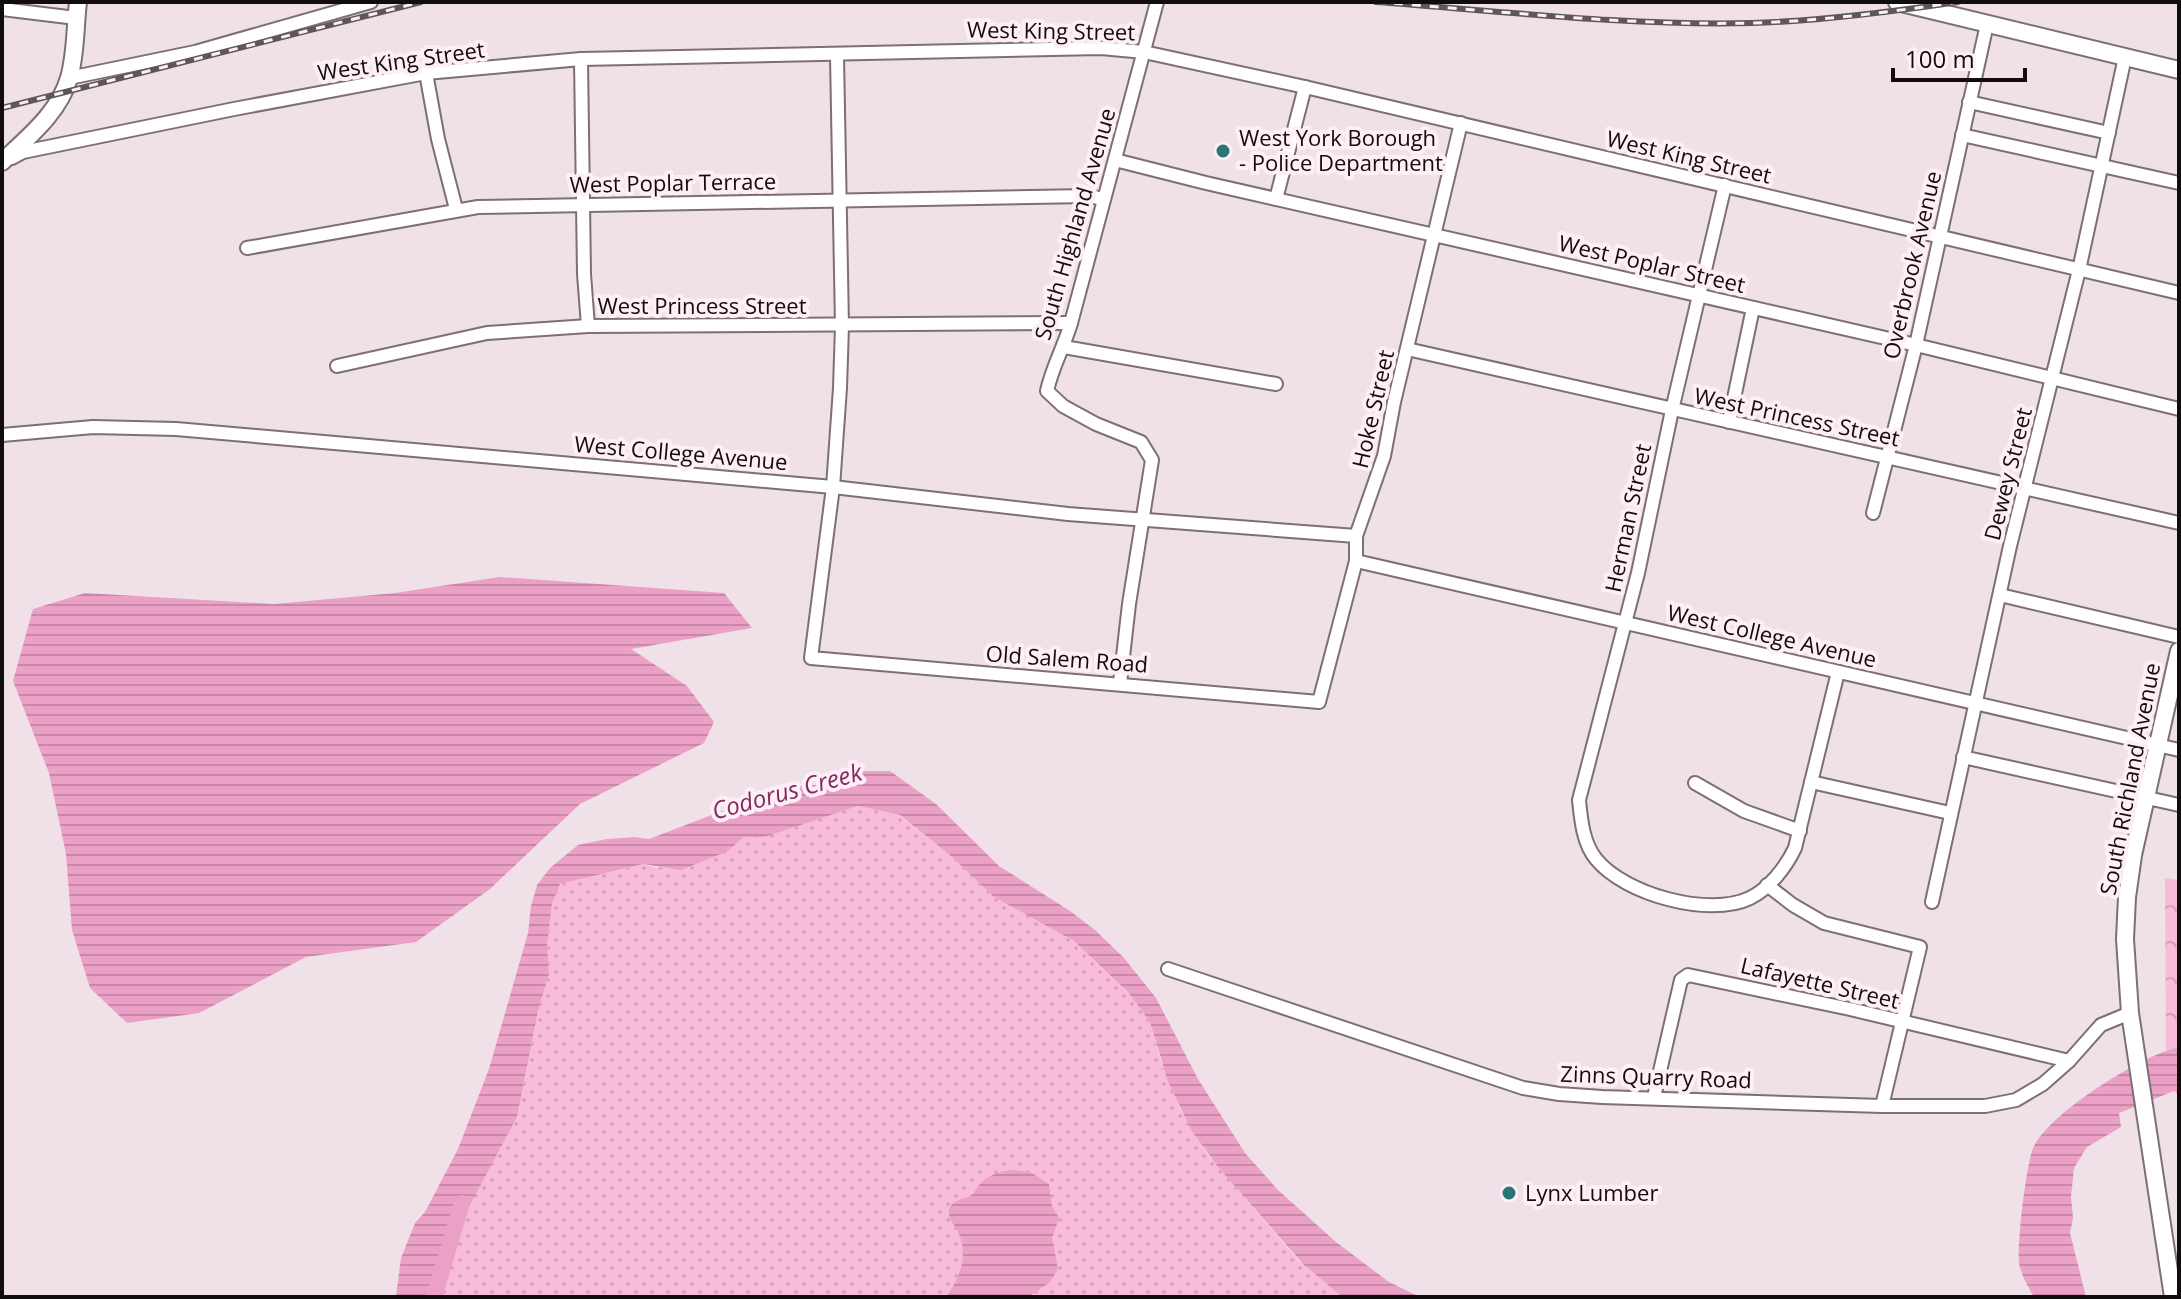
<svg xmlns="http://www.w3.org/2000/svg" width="2181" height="1299" font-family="'Open Sans',sans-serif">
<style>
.grass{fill:url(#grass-dots)}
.park{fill:url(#park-crowns)}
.water{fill:url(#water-rules)}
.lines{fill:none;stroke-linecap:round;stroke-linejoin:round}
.river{stroke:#eba0c6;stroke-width:16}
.minor-casing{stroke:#7c6f75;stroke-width:16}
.major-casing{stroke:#7c6f75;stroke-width:20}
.minor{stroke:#fff;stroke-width:12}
.major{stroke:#fff;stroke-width:16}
.rail-casing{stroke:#5e5659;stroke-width:6}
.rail{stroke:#feeef6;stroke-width:3;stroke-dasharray:9;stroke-linecap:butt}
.poi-dot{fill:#2a7577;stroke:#feeef6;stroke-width:3}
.labels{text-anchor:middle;stroke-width:8;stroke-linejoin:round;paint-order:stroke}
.street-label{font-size:22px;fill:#110c0e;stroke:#feeef6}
.poi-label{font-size:22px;fill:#110c0e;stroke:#feeef6;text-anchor:start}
.water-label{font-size:24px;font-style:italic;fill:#812b5d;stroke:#feeef6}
</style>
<defs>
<pattern id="grass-dots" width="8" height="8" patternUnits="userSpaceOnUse" patternTransform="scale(2)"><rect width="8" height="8" fill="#f8bcd9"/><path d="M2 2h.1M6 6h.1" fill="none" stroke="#d4a0b9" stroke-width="1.8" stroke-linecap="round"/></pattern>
<pattern id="park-crowns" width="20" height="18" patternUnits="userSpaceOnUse" patternTransform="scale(2)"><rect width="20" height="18" fill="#f8bcd9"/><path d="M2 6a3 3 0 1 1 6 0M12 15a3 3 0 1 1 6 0" fill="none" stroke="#d4a0b9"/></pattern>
<pattern id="water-rules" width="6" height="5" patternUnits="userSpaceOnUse" patternTransform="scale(2)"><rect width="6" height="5" fill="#eba0c6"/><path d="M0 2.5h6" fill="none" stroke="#c889a9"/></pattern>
</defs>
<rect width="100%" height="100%" fill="#f0e1e8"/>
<polygon class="grass" points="858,806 899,815 951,856 994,897 1074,941 1128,992 1150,1022 1161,1062 1179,1106 1208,1155 1298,1260 1342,1297 431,1297 435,1270 446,1236 470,1205 517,1117 538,1011 549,974 547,946 552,904 560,884 643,864 657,868 728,851 744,837 765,837"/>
<polygon class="park" points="2165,878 2179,880 2179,1047 2166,1050"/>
<g class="water">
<polygon points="500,577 724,593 752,628 631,649 687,686 714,722 704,743 580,804 490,889 416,942 306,957 199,1013 127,1023 90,988 72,930 66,854 49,773 13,681 33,609 85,593 274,604 395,593"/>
<polygon points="862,771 890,771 936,804 999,866 1070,911 1095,930 1124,958 1156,998 1198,1079 1245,1153 1278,1190 1336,1242 1389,1282 1420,1297 1342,1297 1303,1264 1218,1167 1192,1131 1168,1082 1150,1022 1128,992 1074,941 994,897 951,856 900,815 858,806 765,837 744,837 728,851 681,870 643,864 560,884 552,904 547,946 549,974 538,1011 517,1117 470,1205 446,1236 435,1270 431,1297 396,1297 401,1258 415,1223 425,1212 458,1149 489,1069 528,933 531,906 537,885 550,868 578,845 607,839 635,837 649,839 769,793 796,786 823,785 836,781 848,773"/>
<path d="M 2179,1047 L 2179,1095 L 2174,1091 L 2119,1113 L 2121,1127 L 2087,1147 L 2074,1168 L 2071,1197 L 2073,1218 L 2070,1233 L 2086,1297 L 2034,1297 C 2028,1287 2021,1275 2019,1263 C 2017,1244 2026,1162 2034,1146 C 2051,1112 2142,1055 2179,1047 Z"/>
<path d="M 1013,1170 L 1030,1172 L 1049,1184 L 1052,1206 L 1059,1218 L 1052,1238 L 1058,1269 L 1049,1283 L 1028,1297 L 946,1297 C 961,1276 970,1253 956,1228 C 953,1223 948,1218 949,1211 C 950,1199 966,1200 973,1194 C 974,1193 979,1184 980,1184 C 987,1175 1002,1171 1013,1170 Z"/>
</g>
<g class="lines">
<polyline class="river" points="434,1297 462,1203"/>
<g class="minor-casing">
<g id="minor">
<polyline points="2,9 76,18"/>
<polyline points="837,56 842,326 840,388 833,487 811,658 1319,702 1356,561 1356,536 1384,456 1394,402 1461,123"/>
<polyline points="581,59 584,274 588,326"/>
<polyline points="426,73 438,139 456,209"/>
<polyline points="69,78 195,52 371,2"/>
<polyline points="1969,102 2109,133"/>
<polyline points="1962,135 2179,183"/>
<polyline points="12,158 23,152 234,109 426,73 581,59 1101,48 1144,52 1305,87 2179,293"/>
<polyline points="1115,160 1206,183 1916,345 2179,409"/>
<path d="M 1725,185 L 1672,410 L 1638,573 L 1579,800 C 1581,820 1583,843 1596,859 C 1624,894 1709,918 1750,898 C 1769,889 1786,867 1795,848 L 1838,672"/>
<polyline points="1276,199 1305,87"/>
<polyline points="247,248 478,207 1088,196 1104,199"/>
<polyline points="1064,347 1276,384"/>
<polyline points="1407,349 2179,523"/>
<polyline points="337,366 487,333 588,326 1071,323"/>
<polyline points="1729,422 1753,308"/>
<polyline points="2,435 93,427 176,429 833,487 1068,514 1356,536"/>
<polyline points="1873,513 1916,345 1987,24"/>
<polyline points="1356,561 2179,750"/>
<polyline points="2000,595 2179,637"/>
<path d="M 1120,683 L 1129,604 L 1152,460 L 1141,442 L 1096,424 L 1063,406 L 1047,391 C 1052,367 1064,347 1071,323 L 1157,2"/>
<polyline points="1963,757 2179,805"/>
<polyline points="1811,782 1950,813"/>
<polyline points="1695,783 1744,811 1800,831"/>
<polyline points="1767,885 1793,905 1824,923 1920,947 1882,1106"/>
<polyline points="1932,902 2010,546 2079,270 2125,57"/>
<polyline points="1168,969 1523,1088 1559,1094 1602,1097 1882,1106 1985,1106 2016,1100 2043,1084 2069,1061 2101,1025 2130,1013"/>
<polyline points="1654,1097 1681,980 1688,975 1850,1009 2069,1061"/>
</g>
</g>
<g class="major-casing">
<g id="major">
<polyline points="1897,2 2179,70"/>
<path d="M 2,162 C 27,138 59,113 69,78 C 76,54 75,27 78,2"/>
<polyline points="2173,1297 2130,1013 2125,939 2127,897 2133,855 2179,651"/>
</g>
</g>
<use href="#minor" class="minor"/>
<use href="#major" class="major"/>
<g class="rail-casing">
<g id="rail">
<path d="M 1376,2 C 1501,11 1627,26 1752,23 C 1821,21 1890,12 1958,2"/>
<polyline points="2,108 421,2"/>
</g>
</g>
<use href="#rail" class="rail"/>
</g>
<g class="poi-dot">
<circle cx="1223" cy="151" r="8"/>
<circle cx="1509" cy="1193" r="8"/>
</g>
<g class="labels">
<g class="street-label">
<text transform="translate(1051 31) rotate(1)" y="8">West King Street</text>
<text transform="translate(401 61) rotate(-8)" y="8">West King Street</text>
<text transform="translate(1689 157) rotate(13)" y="8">West King Street</text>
<text transform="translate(673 183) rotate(-1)" y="8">West Poplar Terrace</text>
<text transform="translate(1075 224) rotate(-74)" y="8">South Highland Avenue</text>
<text transform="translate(1652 264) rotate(13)" y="8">West Poplar Street</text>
<text transform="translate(1912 265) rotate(-77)" y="8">Overbrook Avenue</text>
<text x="702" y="314">West Princess Street</text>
<text transform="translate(1373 409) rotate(-77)" y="8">Hoke Street</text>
<text transform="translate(1797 417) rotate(12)" y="8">West Princess Street</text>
<text transform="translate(681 453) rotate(5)" y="8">West College Avenue</text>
<text transform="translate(2008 474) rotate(-76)" y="8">Dewey Street</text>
<text transform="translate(1628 518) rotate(-78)" y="8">Herman Street</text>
<text transform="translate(1772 636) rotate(13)" y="8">West College Avenue</text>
<text transform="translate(1067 659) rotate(4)" y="8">Old Salem Road</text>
<text transform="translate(2130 779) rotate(-79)" y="8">South Richland Avenue</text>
<text transform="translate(1820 983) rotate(13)" y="8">Lafayette Street</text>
<text transform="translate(1656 1077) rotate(2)" y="8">Zinns Quarry Road</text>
</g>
<g class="poi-label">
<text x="1239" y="146">West York Borough<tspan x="1239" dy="25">- Police Department</tspan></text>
<text x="1525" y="1201">Lynx Lumber</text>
</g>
<g class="water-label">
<text transform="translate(787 792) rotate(-15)" y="8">Codorus Creek</text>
</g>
</g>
<rect width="2181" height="1299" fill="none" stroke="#110c0e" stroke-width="8"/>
<path d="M1893 68v12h132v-12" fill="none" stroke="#110c0e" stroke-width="4"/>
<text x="1905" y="68" font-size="24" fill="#110c0e" stroke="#feeef6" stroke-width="6" paint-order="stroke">100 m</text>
</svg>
